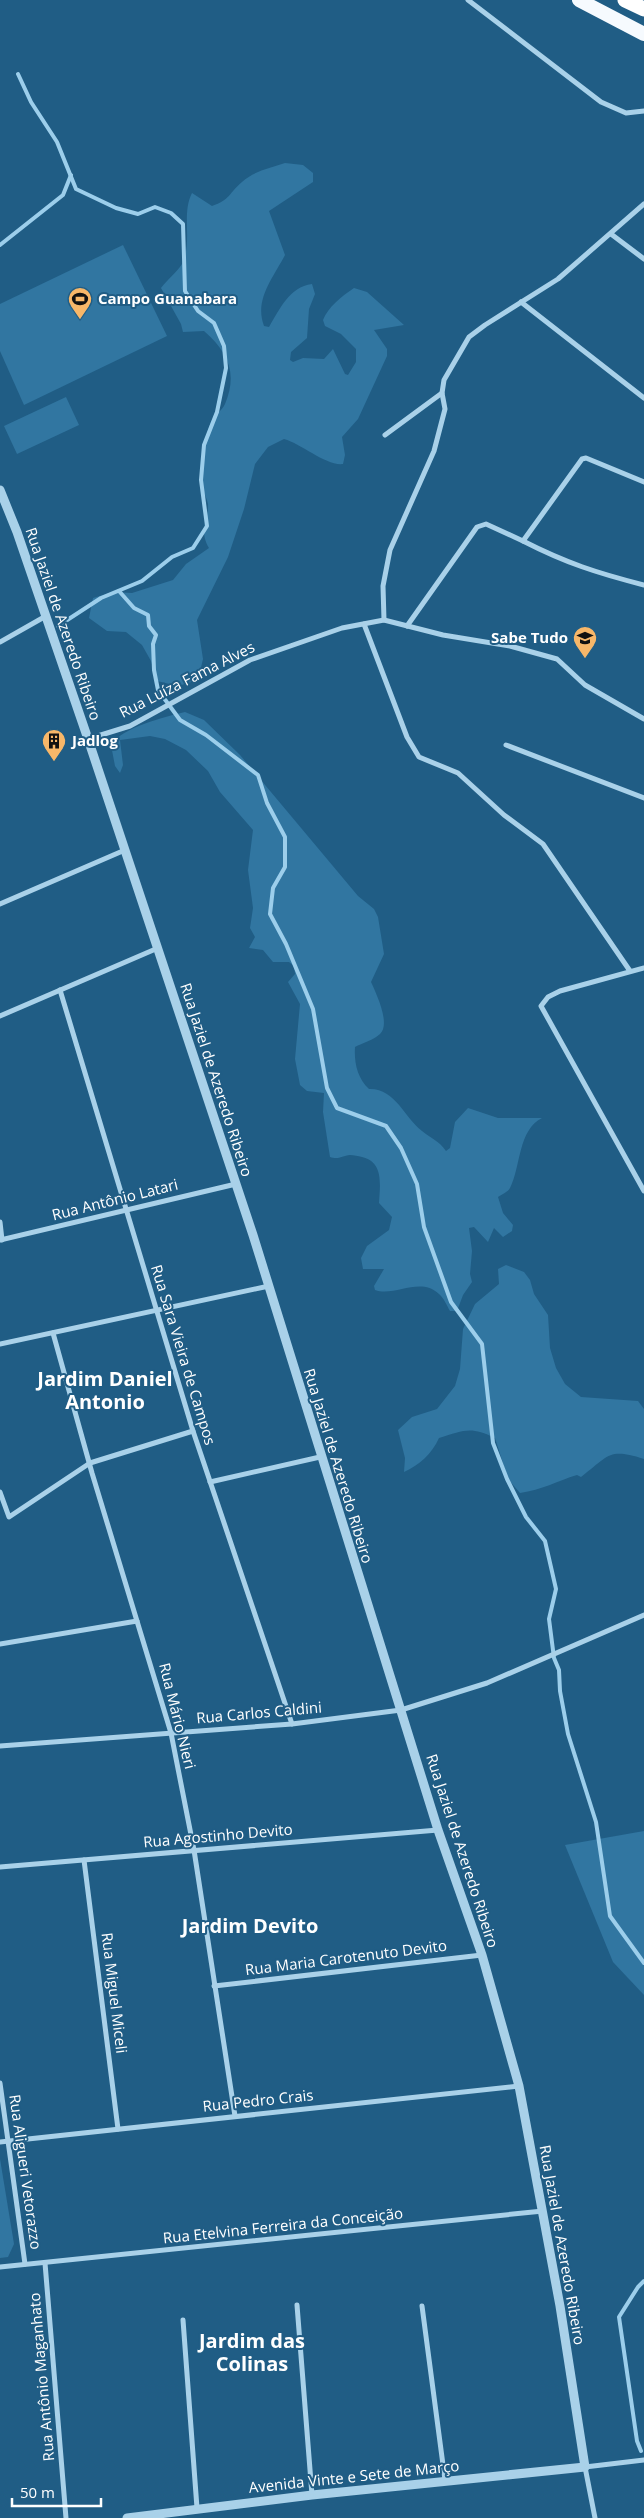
<svg xmlns="http://www.w3.org/2000/svg" width="644" height="2518" font-family="'Open Sans',sans-serif">
<style>
.green{fill:#3176a1}
.lines{fill:none;stroke-linecap:round;stroke-linejoin:round}
.stream{stroke:#9cceeb;stroke-width:4}
.minor{stroke:#a9d1e9;stroke-width:5}
.tertiary{stroke:#a9d1e9;stroke-width:9}
.trunk{stroke:#f6fafe;stroke-width:14}
.motorway{stroke:#fff;stroke-width:15}
.labels{text-anchor:middle;stroke-width:4;stroke-linejoin:round;paint-order:stroke}
.poi-label{font-size:15px;font-weight:bold;fill:#fff;stroke:#205d85;text-anchor:start}
.street-label{font-size:15px;fill:#fff;stroke:#205d85}
.district-label{font-size:20px;font-weight:bold;fill:#fff;stroke:#205d85}
</style>
<rect width="100%" height="100%" fill="#205d85"/>
<g class="green">
<path d="M 285,163 L 303,165 L 313,173 L 313,182 L 269,211 L 285,255 C 273,278 254,300 264,326 L 269,327 C 280,309 289,287 312,284 L 315,294 L 309,309 L 307,338 L 291,352 L 290,360 L 293,362 L 303,358 L 324,359 L 333,349 L 345,374 L 348,375 L 356,362 L 356,349 L 341,334 L 325,326 L 323,320 C 328,307 342,296 354,288 L 367,292 L 404,325 L 374,330 L 387,349 L 387,356 L 358,419 L 342,437 L 345,455 L 343,464 C 326,466 302,444 284,439 L 268,447 L 255,464 L 244,509 L 228,557 L 197,620 L 203,659 L 198,680 L 178,686 L 157,681 L 151,661 L 142,645 L 126,632 L 107,631 L 89,618 L 93,598 L 113,592 L 132,593 L 173,580 L 186,564 L 209,548 C 198,529 209,521 208,504 C 207,498 203,492 202,486 C 199,473 205,434 211,422 C 214,415 222,411 225,404 C 238,373 228,352 204,331 L 183,332 L 181,324 L 161,288 C 167,280 177,272 182,264 C 193,242 181,214 192,193 L 212,206 C 230,200 229,193 242,182 C 254,171 270,168 285,163 Z"/>
<polygon points="123,245 167,336 24,405 0,351 0,304"/>
<polygon points="66,397 79,425 17,454 4,426"/>
<path d="M 185,712 L 204,720 L 240,755 L 358,896 L 374,909 L 378,917 L 384,954 L 371,982 C 376,993 391,1024 380,1034 C 374,1040 362,1043 355,1047 C 354,1062 357,1078 369,1089 C 395,1088 404,1117 422,1131 C 432,1139 438,1140 446,1151 L 450,1148 L 455,1122 L 468,1108 L 498,1118 L 542,1118 C 518,1130 521,1166 510,1188 C 508,1192 502,1194 498,1197 L 503,1213 L 513,1225 L 512,1231 L 503,1237 L 494,1228 L 488,1242 L 474,1227 L 469,1228 L 472,1251 L 470,1274 L 472,1282 L 463,1295 L 457,1311 L 450,1311 C 447,1306 444,1298 439,1294 C 420,1276 395,1297 375,1290 L 374,1286 L 384,1269 L 363,1269 L 361,1258 L 367,1246 L 389,1230 L 392,1217 L 379,1203 C 380,1185 384,1162 362,1157 C 358,1156 354,1155 350,1155 C 342,1156 338,1160 330,1157 L 323,1112 L 324,1093 L 307,1091 L 300,1085 L 295,1059 L 300,1004 L 288,982 L 295,974 L 294,966 L 289,962 L 273,962 L 263,950 L 249,948 L 255,937 L 250,928 L 253,908 L 248,870 L 253,830 L 220,792 L 208,771 L 186,750 L 165,739 L 150,736 L 120,740 L 123,765 L 120,773 L 115,766 L 111,745 C 122,727 165,717 185,712 Z"/>
<path d="M 506,1265 L 524,1272 L 530,1280 L 534,1294 L 548,1315 L 550,1348 L 556,1368 L 565,1384 L 581,1397 L 638,1401 L 644,1409 L 644,1459 C 608,1448 610,1455 581,1477 L 577,1475 C 557,1481 542,1490 520,1493 L 508,1479 L 495,1438 C 471,1426 464,1430 439,1438 C 432,1454 419,1465 404,1472 L 405,1458 L 398,1430 L 412,1417 L 437,1409 L 455,1386 L 460,1369 L 463,1329 L 475,1304 L 499,1284 L 498,1269 Z"/>
<polygon points="644,1831 644,1995 613,1962 565,1845"/>
<polygon points="0,2159 14,2244 8,2257 0,2258"/>
</g>
<g class="lines">
<g class="stream">
<polyline points="18,74 31,102 57,142 76,189 116,208 138,214 155,207 171,213 183,224 185,291 198,311 214,323 224,346 226,368 217,412 204,445 201,480 207,526 193,548 172,557 142,581 101,598 58,626"/>
<polyline points="0,245 63,195 71,175"/>
<polyline points="119,591 134,608 148,615 149,626 156,635 153,644 154,670 158,690 180,720 206,735 258,775 267,803 285,837 285,867 273,888 270,914 286,944 313,1009 327,1088 337,1108 386,1126 401,1148 417,1184 424,1227 451,1302 482,1344 493,1443 507,1479 526,1517 545,1541 556,1589 549,1619 554,1658 559,1670 560,1691 568,1734 596,1822 610,1916 644,1963"/>
<polyline points="641,2451 637,2441 619,2317 638,2287 644,2281"/>
</g>
<g class="minor">
<polyline points="468,0 601,102 626,113 644,111"/>
<polyline points="611,234 644,259"/>
<polyline points="521,302 644,398"/>
<polyline points="385,435 442,393"/>
<path d="M 523,541 C 566,563 597,573 644,585"/>
<polyline points="384,620 383,586 390,550 434,451 445,409 442,393 444,380 469,337 485,325 558,279 644,204"/>
<polyline points="364,624 407,737 419,757 458,773 504,815 543,844 630,971"/>
<polyline points="407,626 477,527 486,524 523,541 582,459 586,458 644,482"/>
<polyline points="0,642 46,616"/>
<polyline points="88,739 130,726 250,660 342,628 384,620 443,635 510,646 557,659 585,685 644,719"/>
<polyline points="506,745 644,798"/>
<polyline points="0,904 125,850"/>
<polyline points="644,968 560,991 548,997 541,1006 644,1191"/>
<polyline points="60,990 193,1431 292,1724"/>
<polyline points="0,1016 158,948"/>
<polyline points="0,1222 2,1240"/>
<polyline points="0,1240 236,1184"/>
<polyline points="53,1333 92,1473 171,1733 194,1850 235,2116"/>
<polyline points="0,1344 269,1286"/>
<polyline points="210,1482 320,1457"/>
<polyline points="0,1492 9,1517 90,1463 193,1431"/>
<polyline points="0,1644 137,1621"/>
<polyline points="0,1746 292,1724 401,1710 487,1683 644,1615"/>
<polyline points="84,1860 118,2129"/>
<polyline points="0,1867 438,1830"/>
<polyline points="214,1986 482,1955"/>
<polyline points="0,2083 25,2264"/>
<polyline points="0,2142 519,2086"/>
<polyline points="45,2263 66,2518"/>
<polyline points="0,2267 543,2211"/>
<polyline points="297,2305 312,2495"/>
<polyline points="422,2306 445,2480"/>
<polyline points="183,2320 197,2508"/>
<polyline points="595,2518 585,2467 644,2460"/>
</g>
<polyline class="tertiary" points="0,490 17,532 88,739 253,1235 438,1830 482,1955 519,2086 560,2306 585,2467 312,2495 127,2518"/>
<polyline class="trunk" points="579,0 644,34"/>
<polyline class="motorway" points="625,0 644,9"/>
</g>
<defs>
<g id="stadium-pin" transform="scale(1.25)"><path d="M0 17L-7.5 6A9.5 9.5 0 1 1 7.5 6Z" fill="#f7b769" stroke="#205d85"/><path d="M0-5a6.5 5 0 1 0 0 10a6.5 5 0 1 0 0-10ZM-3.5-1.8h7v3.6h-7Z" fill="#111"/></g>
<g id="school-pin" transform="scale(1.25)"><path d="M0 17L-7.5 6A9.5 9.5 0 1 1 7.5 6Z" fill="#f7b769" stroke="#205d85"/><path d="M0-5L7-2L0 1L-7-2ZM-4 1L0 2.5L4 1V4Q0 6-4 4Z" fill="#111"/></g>
<g id="building-pin" transform="scale(1.25)"><path d="M0 17L-7.5 6A9.5 9.5 0 1 1 7.5 6Z" fill="#f7b769" stroke="#205d85"/><path d="M-4-6H4V6H1V3H-1V6H-4ZM-2.5-4.3h1.7v1.8h-1.7ZM.8-4.3h1.7v1.8H.8ZM-2.5-1h1.7V.8h-1.7ZM.8-1h1.7V.8H.8Z" fill="#111"/></g>
</defs>
<g fill-rule="evenodd">
<use href="#stadium-pin" x="80" y="299"/>
<use href="#school-pin" x="585" y="638"/>
<use href="#building-pin" x="54" y="741"/>
</g>
<g class="labels">
<g class="poi-label">
<text x="98" y="304">Campo Guanabara</text>
<text x="568" y="643" text-anchor="end">Sabe Tudo</text>
<text x="72" y="746">Jadlog</text>
</g>
<g class="street-label">
<text transform="translate(63 624) rotate(71)" y="5">Rua Jaziel de Azeredo Ribeiro</text>
<text transform="translate(187 680) rotate(-27)" y="5">Rua Luíza Fama Alves</text>
<text transform="translate(216 1080) rotate(72)" y="5">Rua Jaziel de Azeredo Ribeiro</text>
<text transform="translate(115 1200) rotate(-14)" y="5">Rua Antônio Latari</text>
<text transform="translate(183 1355) rotate(73)" y="5">Rua Sara Vieira de Campos</text>
<text transform="translate(338 1466) rotate(73)" y="5">Rua Jaziel de Azeredo Ribeiro</text>
<text transform="translate(259 1713) rotate(-5)" y="5">Rua Carlos Caldini</text>
<text transform="translate(177 1716) rotate(76)" y="5">Rua Mário Nieri</text>
<text transform="translate(218 1836) rotate(-5)" y="5">Rua Agostinho Devito</text>
<text transform="translate(462 1851) rotate(72)" y="5">Rua Jaziel de Azeredo Ribeiro</text>
<text transform="translate(346 1958) rotate(-7)" y="5">Rua Maria Carotenuto Devito</text>
<text transform="translate(114 1993) rotate(83)" y="5">Rua Miguel Miceli</text>
<text transform="translate(258 2101) rotate(-6)" y="5">Rua Pedro Crais</text>
<text transform="translate(25 2172) rotate(82)" y="5">Rua Aligueri Vetorazzo</text>
<text transform="translate(283 2226) rotate(-6)" y="5">Rua Etelvina Ferreira da Conceição</text>
<text transform="translate(562 2245) rotate(80)" y="5">Rua Jaziel de Azeredo Ribeiro</text>
<text transform="translate(42 2377) rotate(-95)" y="5">Rua Antônio Maganhato</text>
<text transform="translate(354 2477) rotate(-6)" y="5">Avenida Vinte e Sete de Março</text>
</g>
<g class="district-label">
<text x="105" y="1386">Jardim Daniel<tspan x="105" dy="23">Antonio</tspan></text>
<text x="250" y="1933">Jardim Devito</text>
<text x="252" y="2348">Jardim das<tspan x="252" dy="23">Colinas</tspan></text>
</g>
</g>
<path d="M12 2498v8h89v-8" fill="none" stroke="#ffffff" stroke-width="2.5"/>
<text x="20" y="2498" font-size="15" fill="#ffffff" stroke="#205d85" stroke-width="4" paint-order="stroke">50 m</text>
</svg>
